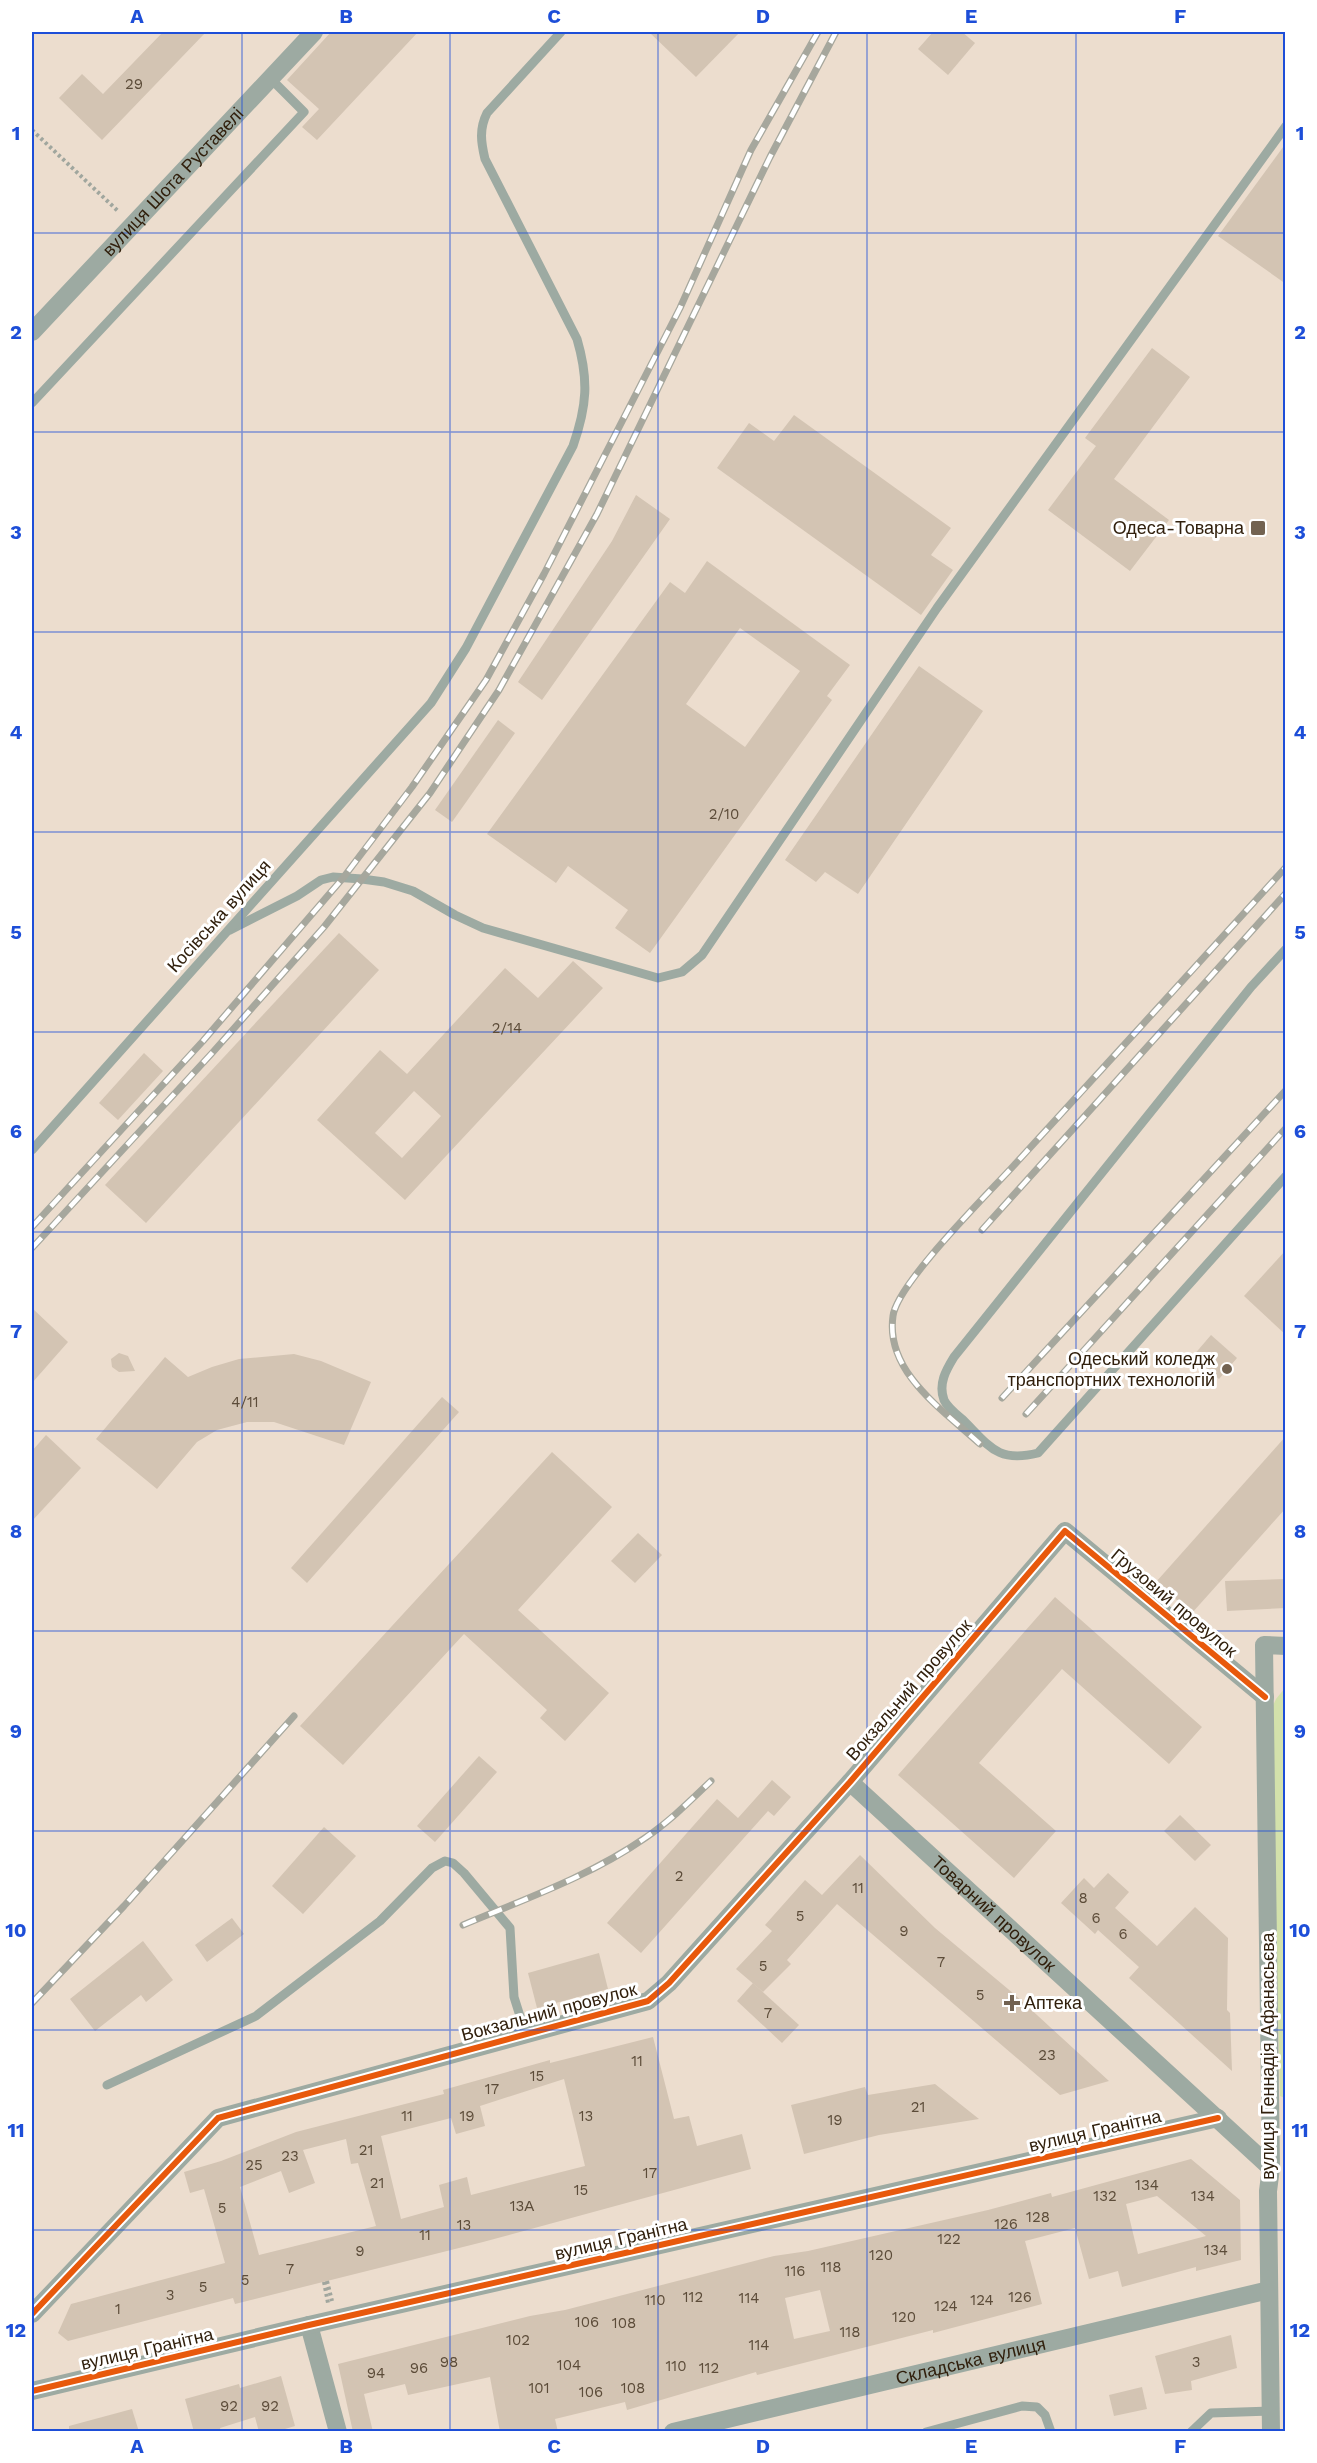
<svg xmlns="http://www.w3.org/2000/svg" width="1317" height="2463" font-family="'Work Sans',sans-serif">
<style>
.green{fill:#d3e1ab}
.building{fill:#d3c4b3;fill-rule:evenodd}
.lines{fill:none;stroke-linecap:round;stroke-linejoin:round}
.path{stroke:#a0a69e;stroke-width:4;stroke-dasharray:3 3;stroke-linecap:butt}
.service{stroke:#9daaa2;stroke-width:9}
.minor{stroke:#9daaa2;stroke-width:18}
.rail-casing{stroke:#a6a79d;stroke-width:7}
.rail{stroke:#fff;stroke-width:4.5;stroke-dasharray:14;stroke-linecap:butt}
.cycleway-casing{stroke:#fff;stroke-width:10}
.cycleway{stroke:#e8590c;stroke-width:6}
.grid{fill:none;stroke:#1d4ed8;stroke-width:1.5;stroke-opacity:0.55}
.poi-dot{fill:#726251;stroke:#fff;stroke-width:2}
.labels{text-anchor:middle;stroke-width:6;stroke-linejoin:round;paint-order:stroke}
.number-label{font-size:15px;fill:#5c4c39}
.street-label{font-size:18px;fill:#31200d;stroke:#fff}
.poi-label{font-size:18px;fill:#31200d;stroke:#fff;text-anchor:end}
.neatline{fill:none;stroke:#1d4ed8;stroke-width:2}
.grid-label{font-size:20px;text-anchor:middle;font-weight:bold;fill:#1d4ed8}
</style>
<rect width="100%" height="100%" fill="#ecddce"/>
<polygon class="green" points="1285,1688 1285,2098 1280,2096 1271,1710 1276,1699"/>
<g class="building">
<polygon points="163,32 206,32 102,140 59,98 82,74 103,94"/>
<polygon points="331,32 418,32 317,140 302,127 319,109 287,80"/>
<polygon points="649,32 740,32 696,77"/>
<polygon points="933,32 962,32 975,43 948,75 918,49"/>
<polygon points="1286,143 1286,284 1218,236"/>
<polygon points="1152,348 1190,377 1114,479 1169,520 1130,571 1048,510 1096,446 1085,438"/>
<polygon points="794,415 951,528 931,555 953,570 921,615 717,468 749,423 774,441"/>
<polygon points="636,495 670,519 542,700 518,682 612,541"/>
<path d="M 707,561 L 850,665 L 827,696 L 832,700 L 650,953 L 615,928 L 628,910 L 568,866 L 556,883 L 487,834 L 670,582 L 685,593 ZM 740,628 L 800,671 L 745,747 L 686,704 Z"/>
<polygon points="919,666 983,711 858,894 825,872 816,882 785,860"/>
<polygon points="498,720 515,733 452,822 435,810"/>
<polygon points="339,933 379,970 146,1223 105,1185"/>
<path d="M 573,961 L 603,988 L 405,1200 L 317,1120 L 380,1050 L 407,1074 L 505,968 L 538,998 ZM 414,1091 L 441,1116 L 402,1158 L 375,1133 Z"/>
<polygon points="144,1053 163,1071 118,1120 99,1103"/>
<polygon points="1286,1250 1286,1335 1244,1296"/>
<polygon points="32,1308 68,1342 32,1383"/>
<polygon points="1211,1335 1237,1358 1219,1379 1193,1356"/>
<polygon points="119,1353 128,1356 135,1371 119,1372 112,1367 111,1359"/>
<polygon points="294,1354 321,1361 371,1382 344,1445 274,1422 247,1422 217,1430 197,1442 157,1489 96,1439 165,1357 188,1377 212,1367 239,1359"/>
<polygon points="442,1397 459,1412 307,1583 291,1568"/>
<polygon points="46,1435 81,1468 32,1521 32,1451"/>
<polygon points="1286,1436 1286,1508 1192,1613 1156,1582"/>
<polygon points="552,1452 612,1507 518,1610 609,1693 565,1741 540,1718 547,1710 464,1634 343,1765 300,1726"/>
<polygon points="638,1533 662,1555 635,1583 611,1561"/>
<polygon points="1286,1579 1286,1608 1227,1611 1225,1581"/>
<polygon points="1055,1597 1202,1727 1169,1764 1062,1669 979,1763 1056,1831 1014,1878 898,1775"/>
<polygon points="479,1756 497,1772 435,1842 417,1826"/>
<polygon points="772,1780 791,1797 774,1816 768,1811 641,1953 607,1923 717,1799 738,1818"/>
<polygon points="1180,1815 1211,1845 1195,1861 1164,1831"/>
<polygon points="324,1827 356,1856 303,1914 272,1886"/>
<polygon points="860,1855 935,1928 1014,1994 1109,2081 1060,2095 837,1904 787,1960 791,1964 763,1992 736,1969 772,1931 765,1925 805,1880 822,1895"/>
<polygon points="1108,1873 1129,1892 1115,1908 1157,1946 1195,1907 1228,1938 1227,2010 1230,2013 1232,2071 1129,1978 1139,1967 1098,1930 1095,1934 1061,1903 1084,1878 1094,1888"/>
<polygon points="232,1918 244,1934 207,1962 195,1945"/>
<polygon points="143,1941 173,1980 146,2002 141,1995 95,2031 70,1999"/>
<polygon points="599,1953 608,1989 537,2008 528,1973"/>
<polygon points="753,1983 799,2025 782,2043 737,2001"/>
<path d="M 653,2037 L 674,2119 L 689,2116 L 697,2146 L 742,2134 L 751,2169 L 483,2242 L 235,2304 L 233,2298 L 68,2341 L 58,2333 L 71,2304 L 225,2263 L 204,2189 L 190,2193 L 184,2172 L 221,2161 L 296,2132 L 444,2094 L 443,2090 L 550,2060 L 550,2063 ZM 564,2079 L 585,2166 L 471,2195 L 467,2177 L 439,2185 L 444,2207 L 401,2219 L 381,2136 L 451,2118 L 456,2134 L 485,2126 L 480,2106 ZM 346,2139 L 351,2164 L 358,2163 L 376,2226 L 259,2255 L 240,2187 L 281,2171 L 289,2193 L 315,2183 L 303,2150 Z"/>
<polygon points="935,2084 979,2119 879,2135 804,2154 791,2105 865,2087 868,2095"/>
<path d="M 1191,2159 L 1240,2200 L 1241,2260 L 1196,2271 L 1196,2267 L 1122,2287 L 1118,2271 L 1089,2279 L 1075,2228 L 1025,2241 L 1042,2304 L 933,2333 L 933,2330 L 772,2371 L 757,2375 L 756,2372 L 627,2410 L 625,2402 L 555,2419 L 558,2432 L 500,2432 L 490,2377 L 408,2395 L 405,2384 L 364,2394 L 373,2432 L 353,2432 L 338,2364 L 530,2316 L 565,2310 L 774,2256 L 808,2251 L 988,2210 L 1051,2193 L 1052,2197 ZM 1157,2196 L 1206,2236 L 1138,2254 L 1126,2204 ZM 820,2290 L 830,2331 L 794,2339 L 785,2298 Z"/>
<polygon points="1231,2335 1237,2368 1191,2381 1192,2390 1165,2394 1155,2356"/>
<polygon points="281,2376 295,2426 275,2432 259,2432 255,2417 220,2428 221,2432 194,2432 185,2399 239,2384 240,2388"/>
<polygon points="1142,2387 1147,2409 1114,2416 1109,2395"/>
<polygon points="132,2409 139,2432 69,2432 69,2426"/>
</g>
<g class="lines">
<g class="path">
<polyline points="32,130 119,212"/>
<polyline points="327,2281 332,2301"/>
<polyline points="324,2282 328,2303"/>
</g>
<g class="service">
<polyline points="32,403 304,112 270,78"/>
<polyline points="230,930 297,896 321,880 333,877 362,879 384,882 413,891 455,915 483,928 658,978 682,972 702,955 937,608 1286,126"/>
<path d="M 1286,949 L 1251,987 L 954,1357 C 946,1370 938,1384 944,1400 C 947,1407 957,1415 963,1420 C 990,1447 998,1463 1038,1453 L 1286,1176"/>
<path d="M 32,1150 L 431,703 L 466,648 L 573,446 C 587,406 589,380 577,339 L 485,159 C 481,142 479,129 487,113 L 561,32"/>
<polyline points="107,2085 256,2016 380,1921 432,1868 445,1861 453,1863 464,1873 510,1928 514,1997 526,2035"/>
<polyline points="926,2432 1022,2406 1037,2407 1045,2415 1051,2432"/>
<polyline points="1191,2432 1211,2413 1271,2411"/>
</g>
<g class="minor">
<path id="s1" d="M 32,332 L 314,32"/>
<path id="s2" d="M 850,1782 L 1271,2168"/>
<polyline points="32,2314 218,2118 648,2001 669,1983 850,1782 1065,1531 1265,1697"/>
<polyline points="309,2325 338,2432"/>
<polyline points="32,2391 309,2325 1218,2118"/>
<path id="s3" d="M 673,2432 L 1269,2290"/>
<polyline points="1271,2432 1268,2191 1271,2168 1264,1645 1286,1646"/>
</g>
<g class="rail-casing">
<g id="rail">
<polyline points="32,1227 203,1041 343,878 412,787 486,680 544,574 680,308 751,150 818,32"/>
<polyline points="982,1230 1286,893"/>
<polyline points="32,1248 213,1052 324,927 430,793 499,690 597,514 770,157 836,32"/>
<polyline points="1002,1398 1286,1090"/>
<polyline points="1026,1414 1286,1128"/>
<path d="M 980,1444 C 943,1410 885,1372 893,1316 C 897,1283 991,1191 1017,1162 C 1107,1064 1196,966 1286,867"/>
<path d="M 463,1925 C 525,1899 590,1876 645,1838 C 670,1821 690,1801 711,1781"/>
<polyline points="32,2003 124,1906 294,1716"/>
</g>
</g>
<use href="#rail" class="rail"/>
<g class="cycleway-casing">
<g id="cycleway">
<polyline points="32,2314 218,2118 648,2001 669,1983 850,1782 1065,1531 1265,1697"/>
<polyline points="32,2391 309,2325 1218,2118"/>
</g>
</g>
<use href="#cycleway" class="cycleway"/>
</g>
<path class="grid" d="M 242,32 L 242,2432M 450,32 L 450,2432M 658,32 L 658,2432M 867,32 L 867,2432M 1076,32 L 1076,2432M 32,233 L 1286,233M 32,432 L 1286,432M 32,632 L 1286,632M 32,832 L 1286,832M 32,1032 L 1286,1032M 32,1232 L 1286,1232M 32,1431 L 1286,1431M 32,1631 L 1286,1631M 32,1831 L 1286,1831M 32,2030 L 1286,2030M 32,2230 L 1286,2230"/>
<g class="poi-dot">
<rect x="1250" y="520" width="16" height="16" rx="3"/>
<circle cx="1227" cy="1369" r="6"/>
<path d="M1009 1994h6v6h6v6h-6v6h-6v-6h-6v-6h6z"/>
</g>
<g class="labels">
<g class="number-label">
<text x="134" y="89">29</text>
<text x="724" y="819">2/10</text>
<text x="507" y="1033">2/14</text>
<text x="245" y="1407">4/11</text>
<text x="679" y="1881">2</text>
<text x="858" y="1893">11</text>
<text x="1083" y="1903">8</text>
<text x="800" y="1921">5</text>
<text x="1096" y="1923">6</text>
<text x="904" y="1936">9</text>
<text x="1123" y="1939">6</text>
<text x="941" y="1967">7</text>
<text x="763" y="1971">5</text>
<text x="980" y="2000">5</text>
<text x="768" y="2018">7</text>
<text x="1047" y="2060">23</text>
<text x="637" y="2066">11</text>
<text x="537" y="2081">15</text>
<text x="492" y="2094">17</text>
<text x="918" y="2112">21</text>
<text x="407" y="2121">11</text>
<text x="467" y="2121">19</text>
<text x="586" y="2121">13</text>
<text x="835" y="2125">19</text>
<text x="366" y="2155">21</text>
<text x="290" y="2161">23</text>
<text x="254" y="2170">25</text>
<text x="650" y="2178">17</text>
<text x="377" y="2188">21</text>
<text x="1147" y="2190">134</text>
<text x="581" y="2195">15</text>
<text x="1105" y="2201">132</text>
<text x="1203" y="2201">134</text>
<text x="522" y="2211">13А</text>
<text x="222" y="2213">5</text>
<text x="1038" y="2222">128</text>
<text x="1006" y="2229">126</text>
<text x="464" y="2230">13</text>
<text x="425" y="2240">11</text>
<text x="949" y="2244">122</text>
<text x="1216" y="2255">134</text>
<text x="360" y="2256">9</text>
<text x="881" y="2260">120</text>
<text x="831" y="2272">118</text>
<text x="290" y="2274">7</text>
<text x="795" y="2276">116</text>
<text x="245" y="2285">5</text>
<text x="203" y="2292">5</text>
<text x="170" y="2300">3</text>
<text x="693" y="2302">112</text>
<text x="1020" y="2302">126</text>
<text x="749" y="2303">114</text>
<text x="655" y="2305">110</text>
<text x="982" y="2305">124</text>
<text x="946" y="2311">124</text>
<text x="118" y="2314">1</text>
<text x="904" y="2322">120</text>
<text x="587" y="2327">106</text>
<text x="624" y="2328">108</text>
<text x="850" y="2337">118</text>
<text x="518" y="2345">102</text>
<text x="759" y="2350">114</text>
<text x="449" y="2367">98</text>
<text x="1196" y="2367">3</text>
<text x="569" y="2370">104</text>
<text x="676" y="2371">110</text>
<text x="419" y="2373">96</text>
<text x="709" y="2373">112</text>
<text x="376" y="2378">94</text>
<text x="539" y="2393">101</text>
<text x="633" y="2393">108</text>
<text x="591" y="2397">106</text>
<text x="229" y="2411">92</text>
<text x="270" y="2411">92</text>
</g>
<g class="street-label">
<text dy="6" stroke="none"><textPath href="#s1" startOffset="206">вулиця Шота Руставелі</textPath></text>
<text transform="translate(219 916) rotate(-48)" y="6">Косівська вулиця</text>
<text transform="translate(1174 1603) rotate(40)" y="6">Грузовий провулок</text>
<text transform="translate(909 1690) rotate(-49)" y="6">Вокзальний провулок</text>
<text dy="6" stroke="none"><textPath href="#s2" startOffset="195">Товарний провулок</textPath></text>
<text transform="translate(549 2012) rotate(-15)" y="6">Вокзальний провулок</text>
<text transform="translate(1268 2056) rotate(-90)" y="6">вулиця Геннадія Афанасьєва</text>
<text transform="translate(1095 2131) rotate(-13)" y="6">вулиця Гранітна</text>
<text transform="translate(621 2239) rotate(-13)" y="6">вулиця Гранітна</text>
<text transform="translate(147 2349) rotate(-13)" y="6">вулиця Гранітна</text>
<text dy="6" stroke="none"><textPath href="#s3" startOffset="306">Складська вулиця</textPath></text>
</g>
<g class="poi-label">
<text x="1244" y="534">Одеса-Товарна</text>
<text x="1215" y="1365">Одеський коледж<tspan x="1215" dy="21">транспортних технологій</tspan></text>
<text x="1024" y="2009" text-anchor="start">Аптека</text>
</g>
</g>
<rect width="1317" height="2463" fill="none" stroke="#ffffff" stroke-width="66"/>
<rect x="33" y="33" width="1251" height="2397" class="neatline"/>
<g class="grid-label">
<text x="137" y="23">A</text>
<text x="346" y="23">B</text>
<text x="554" y="23">C</text>
<text x="763" y="23">D</text>
<text x="971" y="23">E</text>
<text x="1180" y="23">F</text>
<text x="16" y="140">1</text>
<text x="1300" y="140">1</text>
<text x="16" y="339">2</text>
<text x="1300" y="339">2</text>
<text x="16" y="539">3</text>
<text x="1300" y="539">3</text>
<text x="16" y="739">4</text>
<text x="1300" y="739">4</text>
<text x="16" y="939">5</text>
<text x="1300" y="939">5</text>
<text x="16" y="1138">6</text>
<text x="1300" y="1138">6</text>
<text x="16" y="1338">7</text>
<text x="1300" y="1338">7</text>
<text x="16" y="1538">8</text>
<text x="1300" y="1538">8</text>
<text x="16" y="1738">9</text>
<text x="1300" y="1738">9</text>
<text x="16" y="1937">10</text>
<text x="1300" y="1937">10</text>
<text x="16" y="2137">11</text>
<text x="1300" y="2137">11</text>
<text x="16" y="2337">12</text>
<text x="1300" y="2337">12</text>
<text x="137" y="2453">A</text>
<text x="346" y="2453">B</text>
<text x="554" y="2453">C</text>
<text x="763" y="2453">D</text>
<text x="971" y="2453">E</text>
<text x="1180" y="2453">F</text>
</g>
</svg>
